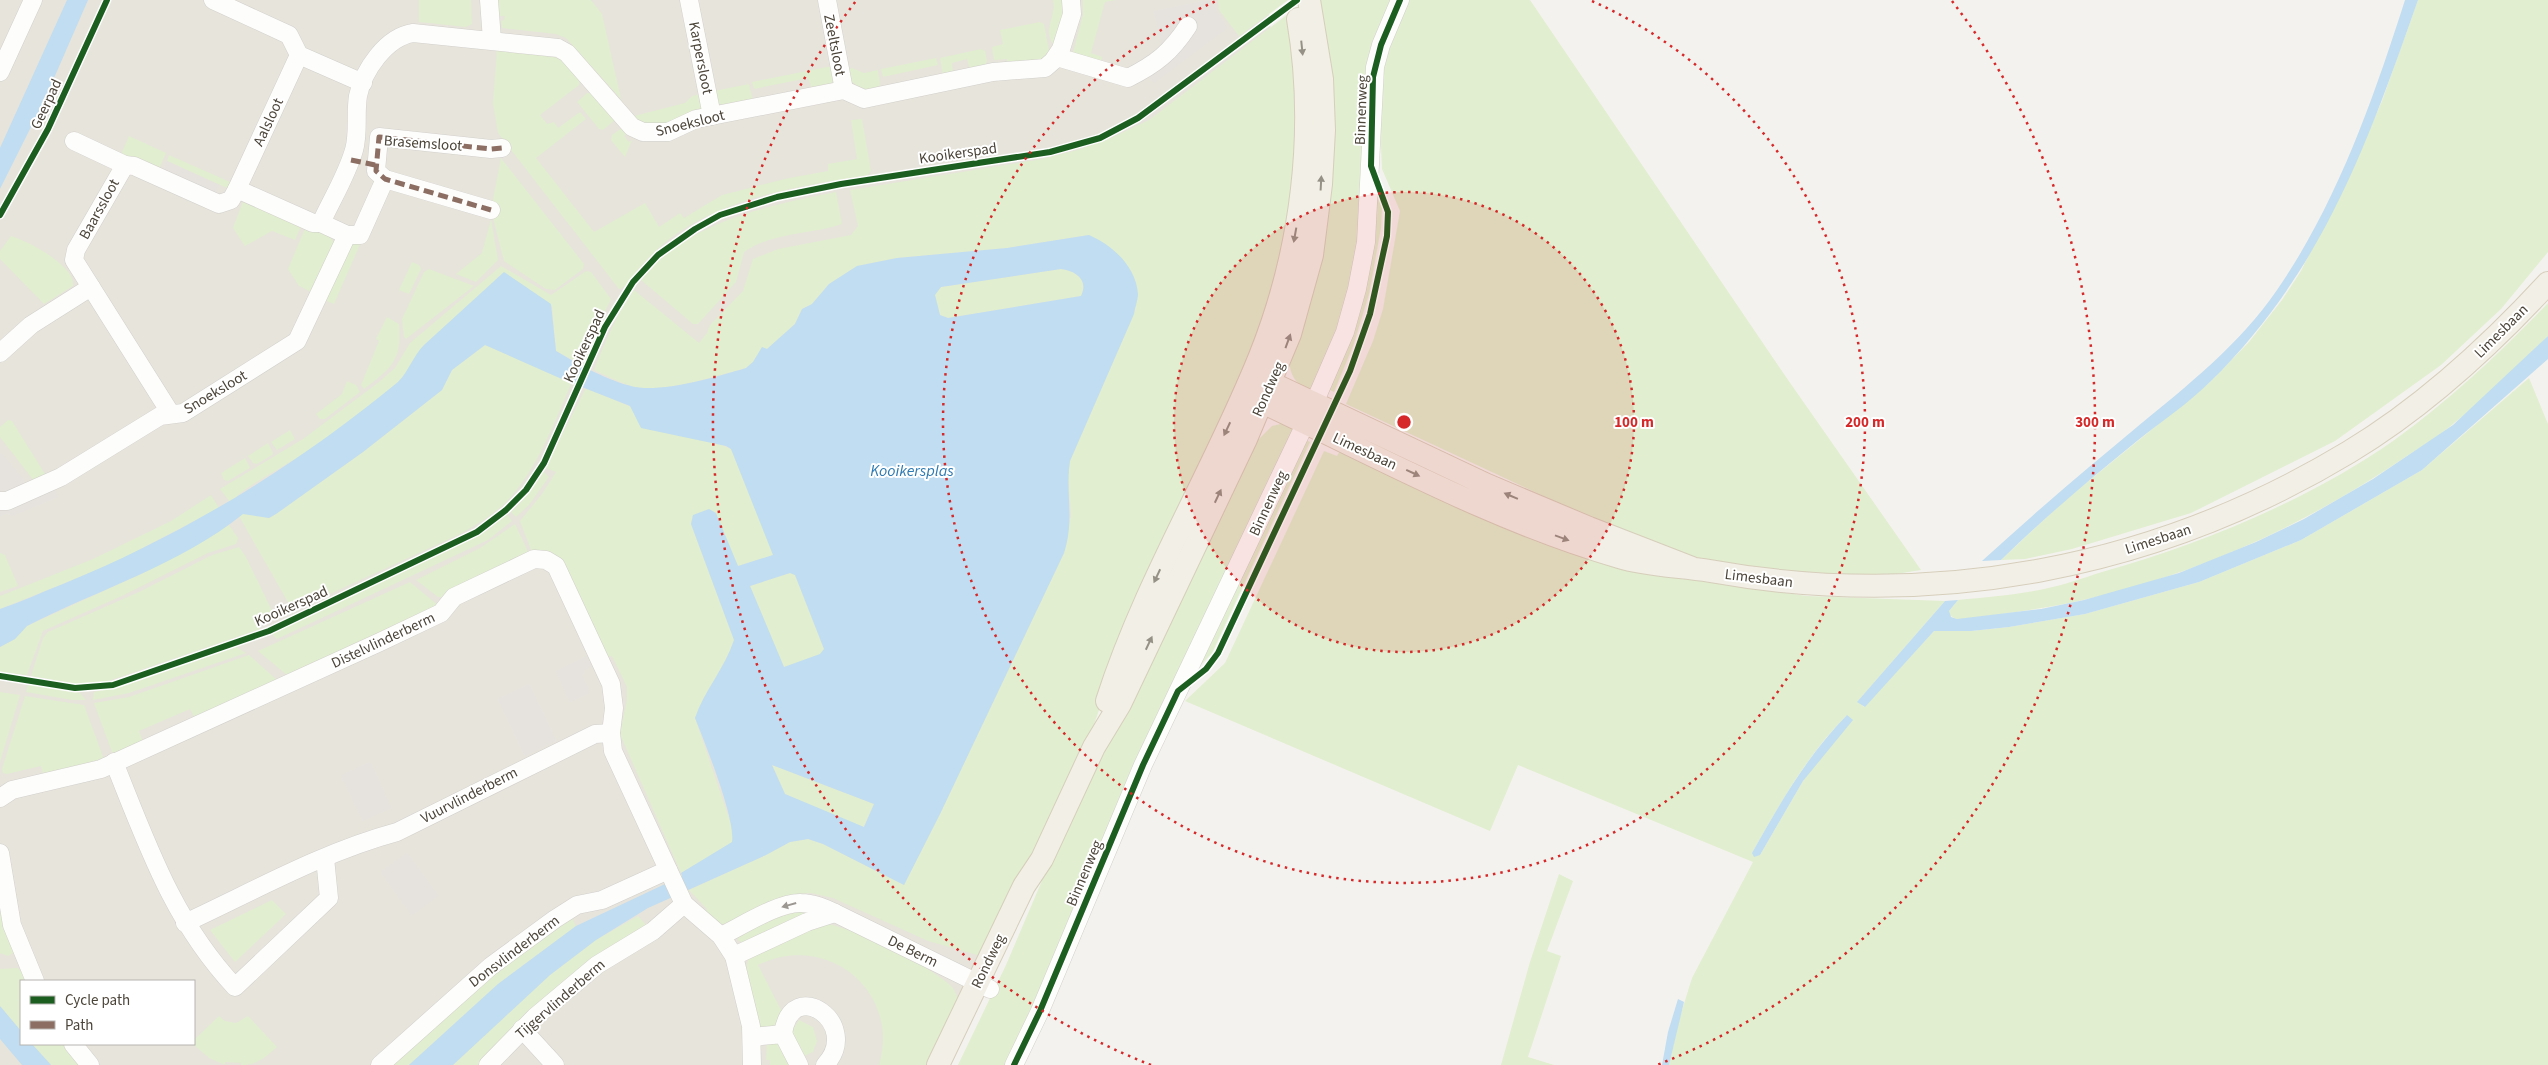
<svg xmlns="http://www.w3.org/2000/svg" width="2548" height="1065" font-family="'Source Sans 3',sans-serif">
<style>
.residential{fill:#e7e4dc;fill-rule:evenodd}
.green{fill:#e1eecf;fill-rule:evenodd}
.parking{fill:#e6e3df}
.water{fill:#c0ddf1;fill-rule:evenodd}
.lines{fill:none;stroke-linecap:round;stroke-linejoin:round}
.minor-casing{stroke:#d2d0cb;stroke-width:19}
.major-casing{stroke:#d6cebb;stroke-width:24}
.minor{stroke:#fdfdfc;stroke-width:18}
.major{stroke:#f2efe6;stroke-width:22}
.quiet{stroke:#8d6e63;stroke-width:5;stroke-dasharray:10 5;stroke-linecap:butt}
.cycleway-casing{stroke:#fff;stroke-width:9}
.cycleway{stroke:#1b5e20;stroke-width:6}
.oneway{fill:#969187}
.oneway2{fill:#9b9791}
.ring{fill:none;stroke:#d62828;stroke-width:2.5;stroke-dasharray:2.5 5}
.labels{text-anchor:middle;stroke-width:4;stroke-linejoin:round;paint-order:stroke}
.street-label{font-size:15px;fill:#4b4439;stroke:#fff}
.water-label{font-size:16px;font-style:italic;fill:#2e7ab2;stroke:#fff}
.centre{fill:#d62828;stroke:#fff;stroke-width:2.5}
.ring-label{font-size:15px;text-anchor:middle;font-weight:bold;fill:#d62828;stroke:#fff;stroke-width:4;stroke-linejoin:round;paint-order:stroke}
</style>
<rect width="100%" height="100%" fill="#f4f2ee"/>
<path class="residential" d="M 0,0 L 1267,0 L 1287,153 L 1050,813 L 930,1065 L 0,1065 ZM 21,981 L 194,981 L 194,1044 L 21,1044 Z"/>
<g class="green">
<polygon points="419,0 471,0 472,24 466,27 419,22"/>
<polygon points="495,0 591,0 602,14 621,99 566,38 556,34 502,28 501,21 504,20 505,16 496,16"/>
<path d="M 1053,0 L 1064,0 L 1066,7 L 1055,47 C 1041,29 1057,17 1053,0 Z"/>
<polygon points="1083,0 1116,0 1105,2 1091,53 1102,57 1101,62 1073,53 1083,15"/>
<polygon points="1218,0 1288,0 1239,36 1219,10"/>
<path d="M 1314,0 L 1391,0 L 1365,169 L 1356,266 L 1340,323 L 1313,394 C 1297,384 1290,378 1289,359 Z"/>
<polygon points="1403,0 1530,0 1786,377 1921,570 1896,574 1844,574 1762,570 1687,557 1612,528 1346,404 1373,341 1383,309 1400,211 1382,169 1380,124 1381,66"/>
<polygon points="2418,0 2548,0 2548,252 2501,309 2441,365 2335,441 2191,513 2072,549 2025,559 2001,560 2064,501 2209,383 2249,342 2282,300 2301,271 2365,140 2382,101"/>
<path d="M 1292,11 L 1297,148 L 1276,302 L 1107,688 L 1088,741 L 984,957 L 928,941 L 833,898 L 811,893 L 794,894 L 734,924 C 721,927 714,921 704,913 L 707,909 L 689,890 L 766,855 L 790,842 L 808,839 L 823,844 L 904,885 L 940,814 L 1064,553 L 1071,515 L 1068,476 L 1070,461 L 1134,314 C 1142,270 1123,256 1089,235 L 1007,248 L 897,258 L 857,266 L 829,284 L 812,304 L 802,309 L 795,324 L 767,349 L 762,348 L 753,362 L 746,368 C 720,375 666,392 640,388 C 624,385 609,377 594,370 C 605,342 616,315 634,290 L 699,343 L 707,333 L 710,325 L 743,291 L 753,259 L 778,249 L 851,235 L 858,226 L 850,190 L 1037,160 L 1078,150 L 1111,138 L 1149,120 Z"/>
<polygon points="1040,22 1044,24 1049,50 1042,60 1007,64 1007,59 994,60 992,47 1003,44 1000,30"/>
<polygon points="981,49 985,51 987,61 985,66 970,69 967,59 952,63 953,72 943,75 940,58"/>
<path d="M 497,50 L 558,55 L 580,79 L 579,85 L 540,115 L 547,124 L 554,122 L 558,128 L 580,112 L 586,119 L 536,158 L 594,232 L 645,203 L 659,227 L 680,213 L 684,218 L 722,195 L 789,178 L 828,171 L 828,164 L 857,159 L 851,120 L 862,119 L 871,171 L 868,175 C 806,185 736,195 682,230 C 663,242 646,259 632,277 C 628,282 625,288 619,289 L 498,133 L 493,103 Z"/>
<polygon points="936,58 938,65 883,77 881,69"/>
<path d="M 827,67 L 836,67 C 835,87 830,84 812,89 L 808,78 L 754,89 L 752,82 Z"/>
<path d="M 852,68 L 864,73 L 878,70 L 880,83 L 879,89 C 862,91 851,86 845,69 Z"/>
<polygon points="749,84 753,101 724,106 716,102 714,91"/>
<polygon points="587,93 592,93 615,120 603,130 599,129 577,102"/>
<polygon points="701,94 702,109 664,126 639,123 634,116 685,103 692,96"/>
<polygon points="622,128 627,133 624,136 629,142 632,140 625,157 611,140 612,135"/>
<polygon points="129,136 166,153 159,169 123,155 122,152"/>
<polygon points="169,155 230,182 227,188 167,161"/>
<polygon points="501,158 584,264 583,269 555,290 546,289 504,261 491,210"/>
<polygon points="1376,190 1382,208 1381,228 1369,294 1353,346 1334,392 1328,389"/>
<path d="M 836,192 L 842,224 C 810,235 772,232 744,252 L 736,282 L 698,324 L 693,324 L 641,280 C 685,222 770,205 836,192 Z"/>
<polygon points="247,201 302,224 295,240 272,231 245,246 233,228 243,202"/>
<polygon points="491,219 498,260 476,282 456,274 482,253"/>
<polygon points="306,226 328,235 335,243 315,294 299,286 288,269"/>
<path d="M 11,236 C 28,241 76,266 73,286 L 44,304 L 0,259 L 0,251 Z"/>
<polygon points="351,240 361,242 334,304 324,300"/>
<polygon points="412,262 419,265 421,269 409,294 399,290"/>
<path d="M 501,266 L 551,295 L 586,271 L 591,272 L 611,299 L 580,364 L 556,351 L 552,307 L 525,287 L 499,276 L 486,291 L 424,345 C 415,355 412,368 403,377 C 377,406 341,428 309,450 C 290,464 248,484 235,498 L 230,502 L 220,489 L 303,439 L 379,382 L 395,368 L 410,343 Z"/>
<polygon points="429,269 474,286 406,339 404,337 402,319 424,272"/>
<path d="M 1061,269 C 1076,271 1089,280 1081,296 L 948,318 L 940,315 L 934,295 L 941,287 Z"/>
<path d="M 2548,303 L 2548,336 C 2517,366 2487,397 2453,424 C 2439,436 2422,446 2407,456 C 2309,523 2199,574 2083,600 C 2043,609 2003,614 1963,619 L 1956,619 L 1949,615 L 1949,611 L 1958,600 C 1986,597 2016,595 2044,589 C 2064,585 2083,578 2102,572 C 2201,544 2309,500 2393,441 C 2449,401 2501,352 2548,303 Z"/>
<path d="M 387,317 L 399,324 C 402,360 392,368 364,389 L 361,385 L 379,341 L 376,339 Z"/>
<path d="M 485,345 L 572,382 C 554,423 537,470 506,502 C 493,515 477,524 462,533 L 293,611 L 239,516 L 243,513 L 269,518 L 276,514 L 363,452 L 442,390 L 452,370 Z"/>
<path d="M 2529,378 L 2548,424 L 2548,1065 L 1669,1065 L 1679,1020 L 1692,978 L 1753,862 L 1518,765 L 1490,831 L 1185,701 L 1225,663 L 1324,451 L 1337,456 L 1341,449 L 1717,583 L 1807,596 L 1945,601 L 1858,701 L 1864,707 L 1934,631 L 1971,631 L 2009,627 L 2085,614 L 2199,582 L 2301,540 L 2422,470 ZM 1847,715 L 1803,781 L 1760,855 L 1752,853 C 1780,804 1806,756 1847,715 Z"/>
<polygon points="347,381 356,385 360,392 325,419 320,419 316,414 342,394"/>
<path d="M 586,388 L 731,449 L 772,550 L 773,555 L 738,566 L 693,515 L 691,524 L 734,640 C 725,668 704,691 695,718 L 734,833 L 732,843 L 681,873 L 620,734 L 627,700 L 627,687 L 612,656 L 608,657 L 564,567 L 533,555 L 520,521 L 542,494 L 556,472 L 545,468 Z"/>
<polygon points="8,420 12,421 45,474 34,481 0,437 0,427"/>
<polygon points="1289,422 1299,425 1006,1065 958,1065 1006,965 1047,869 1131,691 1174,616 1258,440 1272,426"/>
<polygon points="290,430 295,439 277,450 271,442"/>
<polygon points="1304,439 1310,442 1212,653 1194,672"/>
<polygon points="268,443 273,453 272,455 257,464 253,463 248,456"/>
<polygon points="245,458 250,468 228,481 224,480 221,473"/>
<polygon points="543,471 549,477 529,505 516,517 511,512 522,501"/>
<polygon points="211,495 219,508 110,565 0,609 0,596 93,559 171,521"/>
<polygon points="507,514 512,521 488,540 277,639 272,634 463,543 488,530"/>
<polygon points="515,524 530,556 444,597 438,597 416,580 480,548"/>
<polygon points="229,525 238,538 236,544 208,553 124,595 43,631 27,675 0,672 0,647 15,639 27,626 143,573"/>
<polygon points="239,547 246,557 275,617 259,626 260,629 108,681 82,685 31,676 43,638 48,632 139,592 212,555"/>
<polygon points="0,553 5,555 18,586 0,592"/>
<polygon points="790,573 795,575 824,649 821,654 784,668 750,586"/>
<polygon points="410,582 439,606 288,676 258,651"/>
<polygon points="236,647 246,653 129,693 93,700 94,692 126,685"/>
<polygon points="249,655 277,680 195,719 190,709 139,731 143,742 114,754 112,752 94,703 129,697"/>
<polygon points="28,684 80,693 86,700 72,700 26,692"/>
<polygon points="0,692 20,695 0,762"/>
<polygon points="25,696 84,705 105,762 44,777 41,766 7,774 3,773 2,769"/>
<polygon points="772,765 874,804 863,828 785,794"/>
<polygon points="1559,874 1573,881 1547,951 1561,956 1528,1057 1554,1065 1501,1065 1530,962"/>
<polygon points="272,900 286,914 235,962 210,930"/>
<polygon points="0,902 15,952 8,956 0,953"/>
<polygon points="815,909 743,943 738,940 739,935 783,911"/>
<polygon points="571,916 576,926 498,984 409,1065 389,1065 465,996"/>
<polygon points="638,916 647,926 506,1036 478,1065 453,1065 550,975 596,940"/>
<path d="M 826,924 C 850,926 936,969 952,987 C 955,991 957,995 958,1001 L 933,1065 L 879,1065 C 901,991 827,931 758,965 L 782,1012 L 781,1021 L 773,1030 L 760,1030 C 755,1011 737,967 753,952 Z"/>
<polygon points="18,968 29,981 21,981 21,1031 0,1006 0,969"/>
<path d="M 219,1016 L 225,1021 L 236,1023 L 248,1016 L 277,1047 C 266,1057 257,1065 241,1065 L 241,1063 L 225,1062 L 225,1065 L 209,1058 L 193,1044 L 194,1040 Z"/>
<polygon points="799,1020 813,1027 817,1041 813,1052 804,1056 792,1031"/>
<polygon points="778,1042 793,1065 770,1065 770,1060 766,1060 767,1043"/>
<polygon points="32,1044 67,1044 84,1065 51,1065"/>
</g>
<g class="parking">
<polygon points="1209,0 1227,28 1154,83 1140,64 1162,47 1154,11"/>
<polygon points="167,161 219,185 215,194 163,170"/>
<polygon points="0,452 23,479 24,485 0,495"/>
<polygon points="54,488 58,497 12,516 9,513 0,516 0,511"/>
<polygon points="587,656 592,666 584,670 582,675 590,693 570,702 556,671"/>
<polygon points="529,684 556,741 525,756 498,699"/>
<polygon points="370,762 391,808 363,821 341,775"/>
<polygon points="407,853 438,896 412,915 381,872"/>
</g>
<g class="water">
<polygon points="67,0 88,0 44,101 0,189 0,148"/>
<path d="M 2405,0 L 2418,0 C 2367,145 2323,270 2211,381 C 2189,403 2162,421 2137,441 C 2090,479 2044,518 2001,560 L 1982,561 C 2032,515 2084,471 2137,427 C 2187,386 2240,344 2277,290 C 2337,203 2373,100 2405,0 Z"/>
<path d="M 1089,235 C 1112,245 1136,266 1138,294 C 1138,300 1135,307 1134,314 L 1070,461 C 1065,494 1075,519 1064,553 L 940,814 L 904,885 L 823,844 L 808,839 L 790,842 L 766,855 L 648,908 L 596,940 L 550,975 L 453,1065 L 409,1065 L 498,984 L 576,926 L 682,876 L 681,873 L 732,842 C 736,820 705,743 695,718 C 704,691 725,668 734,640 L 691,524 L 693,515 L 709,509 L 716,513 L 738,566 L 773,555 L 731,449 L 726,446 L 641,428 L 630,406 L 564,380 L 485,345 L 452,370 L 442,390 L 363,452 L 276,514 L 269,518 L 243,514 C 180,565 99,589 27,626 L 15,639 L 0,647 L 0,609 C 21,602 42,592 63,584 C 185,534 296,466 398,382 C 409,371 413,356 424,345 L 504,272 L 551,304 L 556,351 C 578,364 618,387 644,388 C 675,389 716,377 746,368 L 753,362 L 762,347 L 767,349 L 795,324 L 802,309 L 812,304 L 829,284 L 857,266 L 897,258 L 1007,248 ZM 1061,269 C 1076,271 1089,280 1081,296 L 948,318 L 940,315 L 935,295 L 941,287 ZM 790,573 L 795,575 L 824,649 L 820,654 L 784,667 L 750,586 ZM 772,765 L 874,804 L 864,827 L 785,794 Z"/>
<polygon points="2548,336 2548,359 2422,470 2301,540 2199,582 2085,614 2009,627 1971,631 1934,631 1865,707 1857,702 1945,601 1958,600 1949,611 1951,617 1957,619 2041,609 2084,600 2179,573 2256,542 2304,519 2373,479 2453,425"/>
<path d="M 1847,715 L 1853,720 L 1803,781 L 1760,855 L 1754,857 L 1752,853 C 1780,803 1807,756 1847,715 Z"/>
<polygon points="1678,999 1684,1002 1669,1065 1662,1065 1668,1032"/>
<polygon points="0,1006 21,1031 21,1044 32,1044 51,1065 22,1065 0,1039"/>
</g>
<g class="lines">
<g class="minor-casing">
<g id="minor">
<polyline points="213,0 289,35 299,55 363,83"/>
<polyline points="489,0 492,40"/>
<polyline points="689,0 712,116"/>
<polyline points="827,0 844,90"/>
<path d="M 1057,57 L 1128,78 C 1156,64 1171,52 1188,26"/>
<polyline points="0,72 33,0"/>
<polyline points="74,141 125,165 134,166 219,204 231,200 237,189 313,223 321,223"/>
<polyline points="125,165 76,250 74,260 171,414"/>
<path d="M 385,179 L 360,235 L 347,235 L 321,223 C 332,199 347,175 354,150 C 359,133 355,114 358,96 C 363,71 386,37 413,33 L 558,48 L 567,53 L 632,127 L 643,132 L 668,132 L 696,119 L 844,90 L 864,99 L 993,72 L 1045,68 L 1053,61 L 1061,49 L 1072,14 L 1071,0"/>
<polyline points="237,189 299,55"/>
<polyline points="491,210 385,179 376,171 379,137 491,149 502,148"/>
<polyline points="0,353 31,325 91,287"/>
<polyline points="0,501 7,501 61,477 160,416 183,413 297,341 347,235"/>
<path d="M 114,762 C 147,844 173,921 235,987 L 329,898 L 325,858"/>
<polyline points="0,798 12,790 101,769 380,642 441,613 454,597 534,559 546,560 556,566 611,684 614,708 611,733 613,751 684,904 721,936 734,956 751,1026 752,1065"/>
<polyline points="0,853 12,925 35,981"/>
<path d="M 185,923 C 254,891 323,852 397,832 L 595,734 L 611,733"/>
<path d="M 721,936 C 742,926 779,902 801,903 C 813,903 824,908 835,913 L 990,989"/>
<polyline points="734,956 807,922 835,913"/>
<polyline points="522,1029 555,1065"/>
<path d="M 783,1034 C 791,974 863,1024 825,1065"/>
<polyline points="752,1037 783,1034 799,1065"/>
<polyline points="73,1044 90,1065"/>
<polyline points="380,1065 491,966 555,919 577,905 602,900 668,870"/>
<polyline points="488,1065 535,1017 597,965 653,931 684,904"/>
<polyline points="1014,1065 1040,1011 1143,765 1306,422 1345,332 1357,289 1366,242 1375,67 1381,45 1400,0"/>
</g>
</g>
<g class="major-casing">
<g id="major">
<path d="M 1692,568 L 1589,528 L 1487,485 L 1271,383 L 1248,385 L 1262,402 C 1379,457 1495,521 1619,557 C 1648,566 1680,566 1710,571 C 1933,611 2155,569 2349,452 C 2424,407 2489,347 2548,283"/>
<path d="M 1107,701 C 1146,580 1213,473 1260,356 C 1302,251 1317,131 1298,19"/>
<polyline points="938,1065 1024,886 1042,859 1094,747 1120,704 1246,439 1290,334 1312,255 1321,184 1324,130 1322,79 1309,0"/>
</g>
</g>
<use href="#minor" class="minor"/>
<use href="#major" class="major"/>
<g class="quiet">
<polyline points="351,160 375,165"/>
<polyline points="491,210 385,179 376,171 379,137 491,149 502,148"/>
</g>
<g class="cycleway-casing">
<g id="cycleway">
<polyline points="0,215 48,129 107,0"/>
<polyline points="0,676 75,688 113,685 269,631 477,532 506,510 526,490 544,463 605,327 633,282 658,255 695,229 720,215 777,197 841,184 1050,152 1100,138 1138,118 1297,0"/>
<polyline points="1014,1065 1040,1011 1143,765 1178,691 1206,669 1218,653 1350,371 1370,314 1387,236 1388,212 1371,166 1373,77 1381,45 1400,0"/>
</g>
</g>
<use href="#cycleway" class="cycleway"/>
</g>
<defs><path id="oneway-solid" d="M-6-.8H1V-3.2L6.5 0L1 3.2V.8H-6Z" transform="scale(1.25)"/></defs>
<g class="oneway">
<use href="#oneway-solid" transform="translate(1302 48) rotate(84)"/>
<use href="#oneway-solid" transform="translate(1321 183) rotate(-87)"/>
<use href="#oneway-solid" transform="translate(1295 235) rotate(100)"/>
<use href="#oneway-solid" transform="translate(1288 341) rotate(-70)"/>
<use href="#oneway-solid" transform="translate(1227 429) rotate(115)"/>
<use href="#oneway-solid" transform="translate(1413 473) rotate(25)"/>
<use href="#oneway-solid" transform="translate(1218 496) rotate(-65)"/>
<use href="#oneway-solid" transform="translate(1511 496) rotate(-157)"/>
<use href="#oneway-solid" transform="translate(1562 538) rotate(20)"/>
<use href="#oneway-solid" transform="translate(1157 576) rotate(115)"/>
<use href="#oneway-solid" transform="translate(1149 643) rotate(-65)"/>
</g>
<use class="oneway2" href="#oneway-solid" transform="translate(789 905) rotate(164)"/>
<circle cx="1404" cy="422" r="230" fill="#d62828" fill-opacity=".12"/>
<g class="ring">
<circle cx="1404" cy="422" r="230"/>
<path d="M1592 1A461 461 0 1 1 1216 1"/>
<path d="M1151 1065A691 691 0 0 1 856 1M1952 1A691 691 0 0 1 1657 1065"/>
</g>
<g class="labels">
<g class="street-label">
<text transform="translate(835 45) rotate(79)" y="5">Zeeltsloot</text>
<text transform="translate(701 58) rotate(79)" y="5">Karpersloot</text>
<text transform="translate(46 104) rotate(-65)" y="5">Geerpad</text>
<text transform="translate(1361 110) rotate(-88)" y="5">Binnenweg</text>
<text transform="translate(268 122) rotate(-65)" y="5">Aalsloot</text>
<text transform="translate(690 123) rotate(-14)" y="5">Snoeksloot</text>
<text transform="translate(423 143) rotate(4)" y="5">Brasemsloot</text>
<text transform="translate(958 153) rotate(-8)" y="5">Kooikerspad</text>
<text transform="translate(99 209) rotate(-61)" y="5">Baarssloot</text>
<text transform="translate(2501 331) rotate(-45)" y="5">Limesbaan</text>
<text transform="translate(584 346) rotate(-65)" y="5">Kooikerspad</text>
<text transform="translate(1268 389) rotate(-66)" y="5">Rondweg</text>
<text transform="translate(215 392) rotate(-31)" y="5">Snoeksloot</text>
<text transform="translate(1365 451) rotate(25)" y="5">Limesbaan</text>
<text transform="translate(1268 503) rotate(-65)" y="5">Binnenweg</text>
<text transform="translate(2158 539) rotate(-18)" y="5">Limesbaan</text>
<text transform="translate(1759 578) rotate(7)" y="5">Limesbaan</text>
<text transform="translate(291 606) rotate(-24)" y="5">Kooikerspad</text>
<text transform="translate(383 640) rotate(-25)" y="5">Distelvlinderberm</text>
<text transform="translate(469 795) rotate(-27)" y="5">Vuurvlinderberm</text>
<text transform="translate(1084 873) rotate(-67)" y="5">Binnenweg</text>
<text transform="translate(514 951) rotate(-37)" y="5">Donsvlinderberm</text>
<text transform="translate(913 951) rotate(26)" y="5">De Berm</text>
<text transform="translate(988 961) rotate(-64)" y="5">Rondweg</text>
<text transform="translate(560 999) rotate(-41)" y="5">Tijgervlinderberm</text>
</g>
<g class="water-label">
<text x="912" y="476">Kooikersplas</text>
</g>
</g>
<circle cx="1404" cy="422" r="8" class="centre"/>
<g class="ring-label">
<text x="1634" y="427">100 m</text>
<text x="1865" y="427">200 m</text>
<text x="2095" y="427">300 m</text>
</g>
<rect x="20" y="980" width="175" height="65" fill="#ffffff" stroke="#b7b4b0"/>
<rect x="30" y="996" width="25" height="8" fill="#1b5e20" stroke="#b7b4b0"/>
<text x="65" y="1005" font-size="15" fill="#4b4439">Cycle path</text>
<rect x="30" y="1021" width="25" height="8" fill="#8d6e63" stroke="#b7b4b0"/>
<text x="65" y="1030" font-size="15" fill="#4b4439">Path</text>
</svg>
